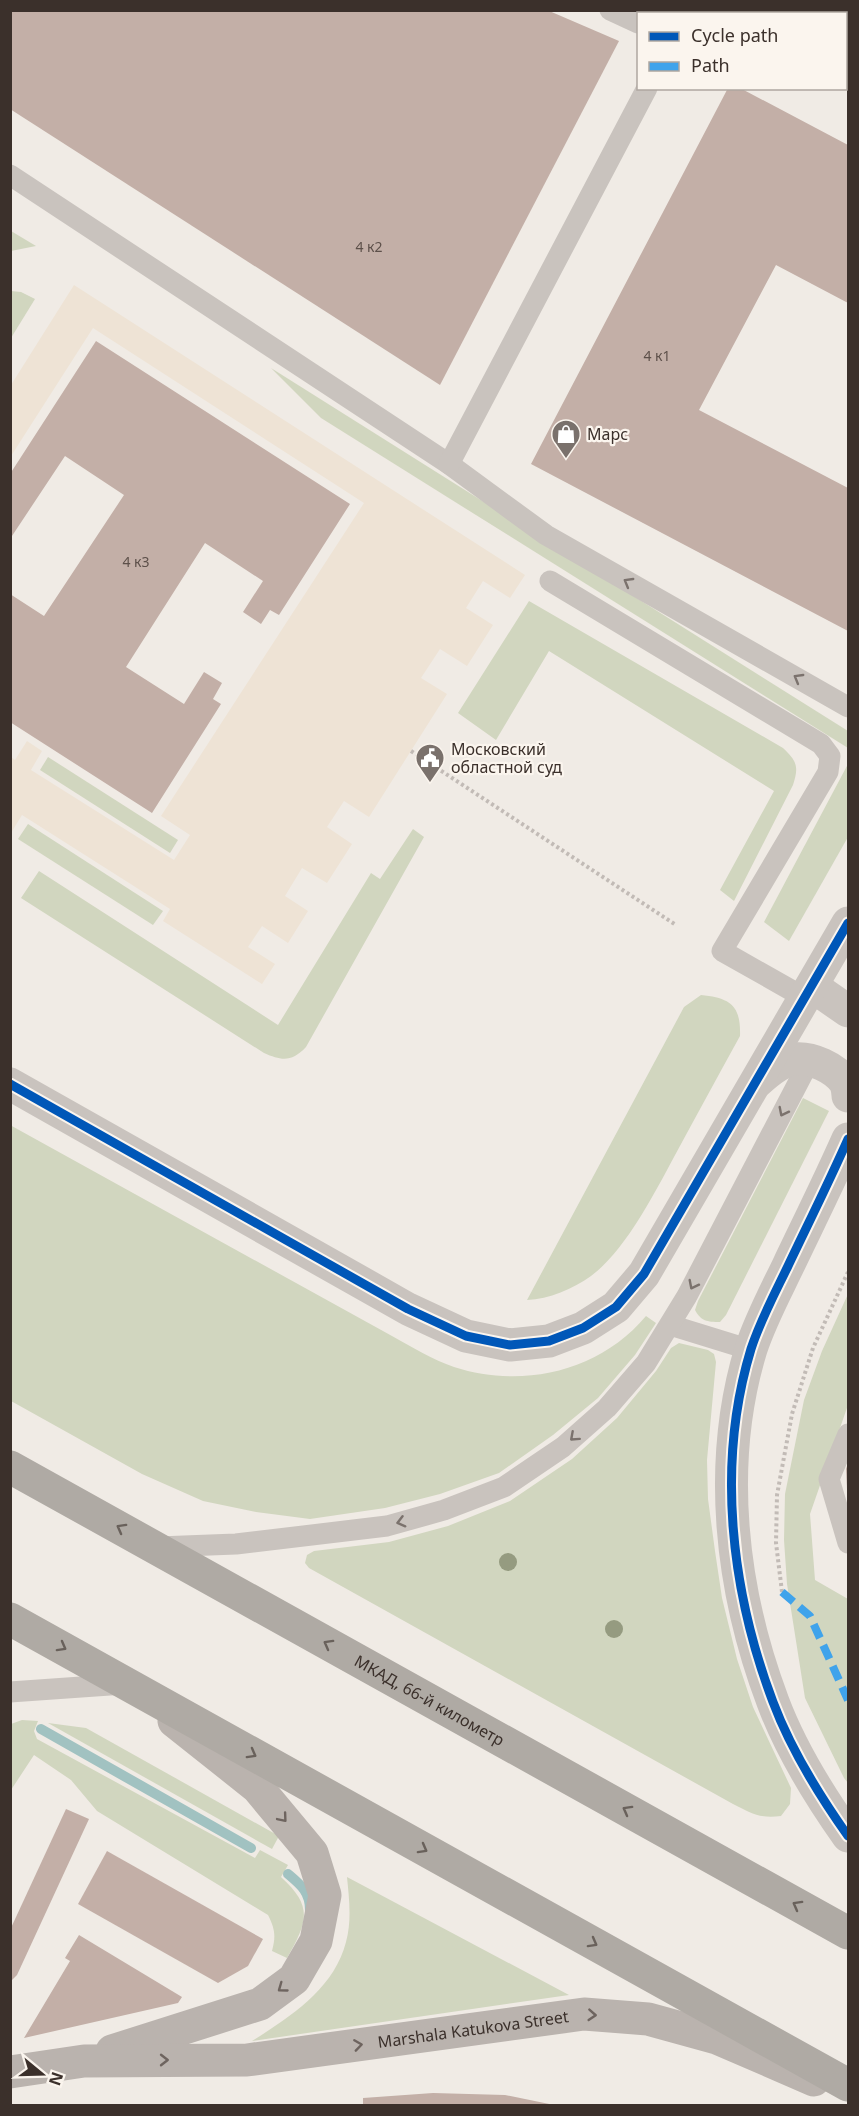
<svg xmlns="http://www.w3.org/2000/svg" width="859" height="2116" font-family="'Noto Sans',sans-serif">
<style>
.green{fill:#d1d6bf}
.plaza{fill:#eee3d5}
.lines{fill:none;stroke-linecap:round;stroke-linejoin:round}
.stream{stroke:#a1c2c1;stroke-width:10}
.building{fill:#c3afa7}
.path{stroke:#c2bbb6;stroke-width:4;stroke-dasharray:3 3;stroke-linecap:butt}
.lane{stroke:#c9c3be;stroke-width:21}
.street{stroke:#c9c3be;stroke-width:33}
.secondary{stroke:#bab3ae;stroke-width:33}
.highway{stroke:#afaaa4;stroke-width:33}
.quiet{stroke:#3fa3eb;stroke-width:8;stroke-dasharray:15 8;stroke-linecap:butt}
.cycleway-casing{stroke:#fbf5ee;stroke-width:13}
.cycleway{stroke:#0057b8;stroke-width:9}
.tree{fill:#959b80}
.oneway{stroke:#7b726d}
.oneway2{stroke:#69615b}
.oneway3{stroke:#6e645f}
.labels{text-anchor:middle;stroke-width:4.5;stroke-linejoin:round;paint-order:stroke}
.number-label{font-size:14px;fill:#5d504a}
.poi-label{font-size:16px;fill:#3b302b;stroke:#fbf5ee;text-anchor:start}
.street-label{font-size:16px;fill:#3b302b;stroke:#fbf5ee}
</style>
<rect width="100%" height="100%" fill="#f0ebe5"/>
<g class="green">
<polygon points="11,231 36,246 11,251"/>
<polygon points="11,291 21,292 35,299 11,338"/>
<polygon points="271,368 848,731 848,748 321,418"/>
<path d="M 529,601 L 783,748 C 797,761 799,767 793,785 L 734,901 L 720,890 L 774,791 L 549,651 L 496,740 L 458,713 Z"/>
<polygon points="48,757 178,840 170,853 40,770"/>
<polygon points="848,764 848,837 789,941 764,922"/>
<polygon points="28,824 163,911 153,925 18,839"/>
<path d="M 413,829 L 424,837 L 306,1047 C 292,1062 282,1061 264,1053 L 21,898 L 39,871 L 278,1025 L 371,873 L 380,879 Z"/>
<path d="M 701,995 C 730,998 741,1005 740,1036 C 718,1076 696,1116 674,1157 C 654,1194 625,1251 591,1276 C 573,1289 549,1299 527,1300 L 684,1007 Z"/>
<path d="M 803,1098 L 829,1111 L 726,1315 L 720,1322 C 707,1322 701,1321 695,1310 L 698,1301 Z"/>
<path d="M 10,1125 L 392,1336 C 412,1347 433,1360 454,1367 C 522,1389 599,1372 646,1316 L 656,1323 L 635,1355 L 598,1398 L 553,1435 L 499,1473 L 440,1494 L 385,1508 L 310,1519 L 256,1512 L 203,1501 L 142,1474 L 11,1401 Z"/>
<polygon points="848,1294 848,1405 810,1514 815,1580 848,1599 848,1783 844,1778 805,1698 787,1584 784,1540 785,1494 804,1400 822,1351"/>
<path d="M 679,1343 L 708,1350 L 714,1354 L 716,1362 L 707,1460 L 708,1499 L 715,1551 L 722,1598 L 737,1659 L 753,1707 L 791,1788 L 790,1804 L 781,1816 C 760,1819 751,1813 733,1804 L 309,1568 L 305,1563 L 307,1555 L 314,1551 L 389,1542 L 448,1526 L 510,1501 L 572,1459 L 617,1418 L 656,1371 L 671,1348 Z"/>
<path d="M 22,1720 L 38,1721 L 34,1731 L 37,1739 L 255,1858 L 260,1850 L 288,1865 L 281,1877 C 314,1907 307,1922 287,1958 L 272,1951 C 276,1936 275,1929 268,1915 L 97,1811 L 71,1780 L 34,1755 L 11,1790 L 11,1724 Z"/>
<polygon points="48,1723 86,1728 279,1836 272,1849"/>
<path d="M 347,1877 L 569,1995 L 252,2041 C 290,2017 334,1989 346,1942 C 352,1920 349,1898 347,1877 Z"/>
</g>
<polygon class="plaza" points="74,285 525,575 510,598 483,581 466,608 493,625 467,666 440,649 421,678 447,694 369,817 344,801 327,827 352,844 327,883 302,868 285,896 308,911 288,943 262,926 248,947 275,964 262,984 163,921 170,909 22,815 11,833 11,757 15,760 27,741 42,751 31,770 174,860 190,835 161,816 364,503 93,328 11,456 11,385"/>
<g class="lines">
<g class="stream">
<polyline points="41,1729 251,1848"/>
<path d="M 288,1874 C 301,1885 310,1892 310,1910"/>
</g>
</g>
<g class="building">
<polygon points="10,10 547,10 619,41 440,385 10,109"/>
<polygon points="728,88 740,88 848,145 848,303 776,265 699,410 848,488 848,631 531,464"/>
<polygon points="96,341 350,504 279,615 270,610 261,624 243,612 263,581 205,543 126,667 184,704 204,672 222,683 213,699 221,704 152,813 10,722 10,594 44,616 124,495 65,456 10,539 10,474"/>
<polygon points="848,1463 848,1489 847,1489 846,1469"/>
<polygon points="66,1809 89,1819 17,1975 10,1982 10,1930"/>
<polygon points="107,1851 263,1939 248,1966 218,1983 78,1904"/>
<polygon points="79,1935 182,1997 178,2003 24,2038 70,1961 65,1958"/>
<polygon points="433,2093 505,2095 559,2106 363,2106 363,2098"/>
</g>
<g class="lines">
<g class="path">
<polyline points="411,751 676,925"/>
<polyline points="782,1592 776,1543 777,1495 792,1414 813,1348 848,1272"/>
</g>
<g class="lane">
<polyline points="610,10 638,23"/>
<polyline points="686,14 687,10"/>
<polyline points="10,175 449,464 546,535 848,707"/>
<polyline points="449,464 647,88"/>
<polyline points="550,581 821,744 830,756 828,772 722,951 805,998"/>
<polyline points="670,1325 751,1350"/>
<polyline points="848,1434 829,1479 848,1543"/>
<polyline points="158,1547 236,1544 387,1526 444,1510 504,1487 563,1447 607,1408 646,1363 687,1296 810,1060"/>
<polyline points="10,1692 124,1684"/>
</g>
<g class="street">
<polyline points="816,10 822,14"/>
<polyline points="846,23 848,25"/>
<polyline points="812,986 848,1011"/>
<path d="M 758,1081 C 768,1072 781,1061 794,1059 C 812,1057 835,1068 845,1082 C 847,1086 848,1091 848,1096"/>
<polyline points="10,1084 408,1309 466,1336 510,1345 549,1341 583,1328 616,1307 644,1274 848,923"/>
<path d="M 848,1139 C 829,1182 808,1224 788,1266 C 775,1293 760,1321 751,1349 C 716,1464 731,1591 773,1702 C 791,1750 819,1795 848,1836"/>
</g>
<g class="secondary">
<polyline points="112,2051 260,2004 294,1979 316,1941 325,1895 312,1853 257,1787 174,1721"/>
<path id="s1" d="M 10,2072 L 84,2061 L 247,2060 L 584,2014 L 648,2019 L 717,2038 L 814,2080"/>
</g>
<g class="highway">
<path id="s2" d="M 10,1467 L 848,1933"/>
<polyline points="10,1619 848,2085"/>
</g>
<polyline class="quiet" points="782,1592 810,1616 848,1700"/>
<g class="cycleway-casing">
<g id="cycleway">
<polyline points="10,1084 408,1309 466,1336 510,1345 549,1341 583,1328 616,1307 644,1274 848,923"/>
<path d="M 848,1139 C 829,1182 808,1224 788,1266 C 775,1293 760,1321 751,1349 C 716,1464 731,1591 773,1702 C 791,1750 819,1795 848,1836"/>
</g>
</g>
<use href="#cycleway" class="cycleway"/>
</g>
<g class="tree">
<circle cx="508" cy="1562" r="9"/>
<circle cx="614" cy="1629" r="9"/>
</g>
<defs><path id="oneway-chevron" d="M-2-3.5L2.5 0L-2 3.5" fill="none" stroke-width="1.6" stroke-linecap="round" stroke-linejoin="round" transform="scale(1.5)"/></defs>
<g class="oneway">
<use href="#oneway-chevron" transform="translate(628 582) rotate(-150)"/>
<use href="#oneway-chevron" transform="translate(798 678) rotate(-150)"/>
<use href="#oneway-chevron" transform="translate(783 1112) rotate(117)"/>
<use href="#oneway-chevron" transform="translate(693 1285) rotate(117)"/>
<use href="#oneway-chevron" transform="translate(574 1437) rotate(138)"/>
<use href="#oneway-chevron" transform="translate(401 1522) rotate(165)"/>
</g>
<g class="oneway2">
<use href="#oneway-chevron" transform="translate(121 1528) rotate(-151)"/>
<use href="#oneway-chevron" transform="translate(328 1644) rotate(-151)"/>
<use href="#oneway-chevron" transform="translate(62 1647) rotate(29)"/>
<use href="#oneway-chevron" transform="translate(252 1754) rotate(29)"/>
<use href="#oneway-chevron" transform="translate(627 1810) rotate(-151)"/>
<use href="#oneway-chevron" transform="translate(423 1849) rotate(29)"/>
<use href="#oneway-chevron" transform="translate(797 1905) rotate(-151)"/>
<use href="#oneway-chevron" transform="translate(593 1943) rotate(29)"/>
</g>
<g class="oneway3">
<use href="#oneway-chevron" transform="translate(283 1818) rotate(50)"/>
<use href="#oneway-chevron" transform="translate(282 1988) rotate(144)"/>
<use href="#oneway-chevron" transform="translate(592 2015) rotate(4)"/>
<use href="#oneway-chevron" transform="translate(358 2045) rotate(-8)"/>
<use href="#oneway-chevron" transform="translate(164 2060)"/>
</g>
<defs>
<g id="shop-pin" transform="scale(1.5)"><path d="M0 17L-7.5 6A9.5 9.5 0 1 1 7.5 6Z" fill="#7a716c" stroke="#fbf5ee"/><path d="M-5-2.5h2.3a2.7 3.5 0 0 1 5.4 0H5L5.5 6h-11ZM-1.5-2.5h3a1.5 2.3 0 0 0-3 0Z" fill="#fff"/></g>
<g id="civic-pin" transform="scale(1.5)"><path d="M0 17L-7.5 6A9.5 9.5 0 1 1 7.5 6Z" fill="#7a716c" stroke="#fbf5ee"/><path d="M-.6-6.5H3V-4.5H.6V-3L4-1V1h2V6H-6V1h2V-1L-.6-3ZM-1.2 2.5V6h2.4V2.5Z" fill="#fff"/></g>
</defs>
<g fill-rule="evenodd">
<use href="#shop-pin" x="566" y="434"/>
<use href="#civic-pin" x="430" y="758"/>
</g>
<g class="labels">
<g class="number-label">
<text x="369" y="252">4 к2</text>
<text x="657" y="361">4 к1</text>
<text x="136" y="567">4 к3</text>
</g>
<g class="poi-label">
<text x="587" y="440">Марс</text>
<text x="451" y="755">Московский<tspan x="451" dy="18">областной суд</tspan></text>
</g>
<g class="street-label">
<text dy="6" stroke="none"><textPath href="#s2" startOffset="480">МКАД, 66-й километр</textPath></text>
<text dy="6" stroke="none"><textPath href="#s1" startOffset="466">Marshala Katukova Street</textPath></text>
</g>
</g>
<rect width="859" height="2116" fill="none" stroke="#3b302b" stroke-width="24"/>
<rect x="637" y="12" width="210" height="78" fill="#fbf5ee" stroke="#aea6a0" stroke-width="1.5"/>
<rect x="649" y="32" width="30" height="9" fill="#0057b8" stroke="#aea6a0" stroke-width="1.5"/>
<text x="691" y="42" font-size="18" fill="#3b302b">Cycle path</text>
<rect x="649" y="62" width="30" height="9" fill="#3fa3eb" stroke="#aea6a0" stroke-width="1.5"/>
<text x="691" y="72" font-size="18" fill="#3b302b">Path</text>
<g transform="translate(42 2074) rotate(109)" stroke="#fbf5ee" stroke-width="4.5" paint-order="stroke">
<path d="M0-4.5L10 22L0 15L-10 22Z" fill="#3b302b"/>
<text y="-9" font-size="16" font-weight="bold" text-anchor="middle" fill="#3b302b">N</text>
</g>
</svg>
